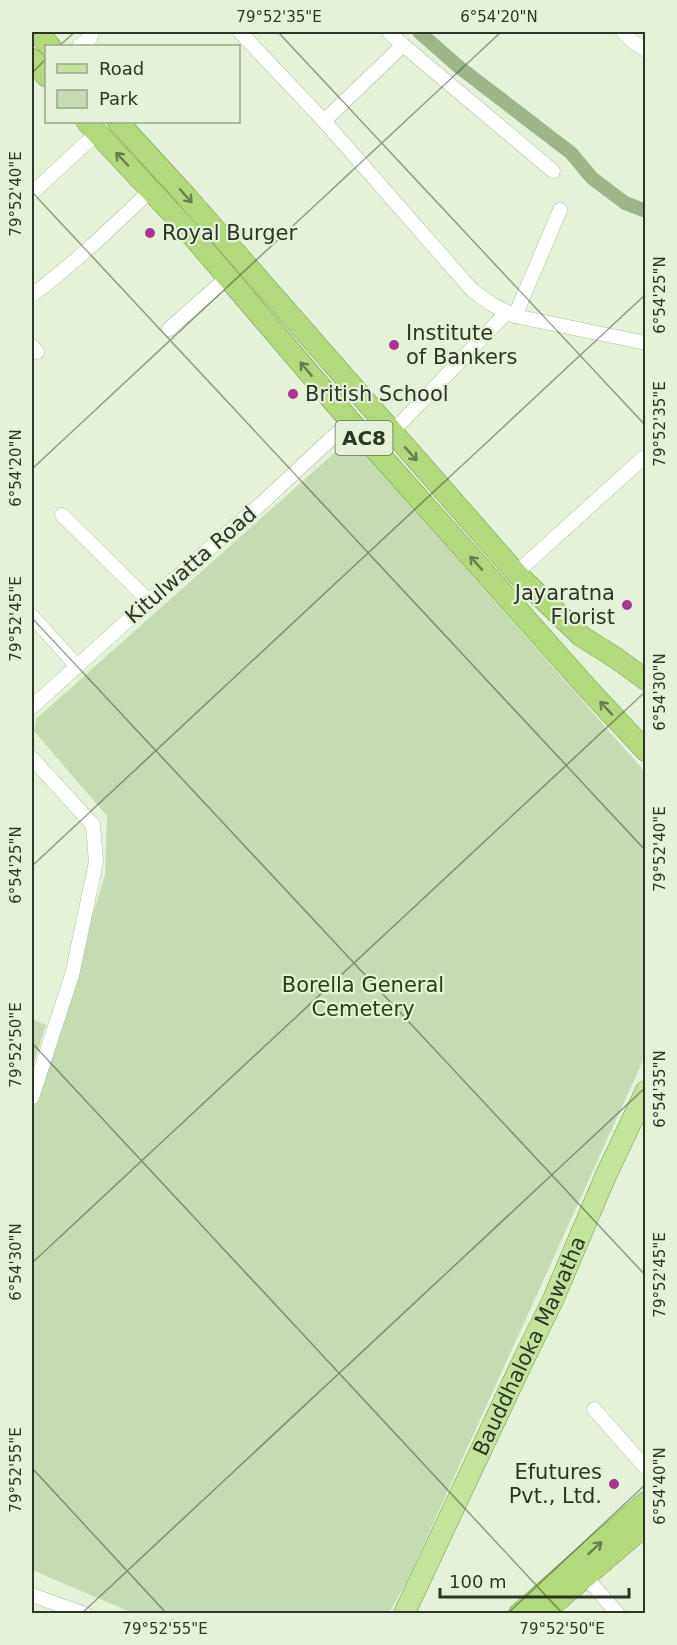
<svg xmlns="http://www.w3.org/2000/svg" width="677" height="1645" font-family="'DejaVu Sans',sans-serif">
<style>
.green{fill:#c6dbb2}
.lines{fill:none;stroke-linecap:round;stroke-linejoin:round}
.canal{stroke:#9eb587;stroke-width:14}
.minor-casing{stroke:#b2c0a5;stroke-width:15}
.primary-casing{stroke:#76994a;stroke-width:22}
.trunk-casing{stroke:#76994a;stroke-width:22}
.minor{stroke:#fff;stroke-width:14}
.primary{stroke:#c4e39d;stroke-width:21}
.trunk{stroke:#b0da7c;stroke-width:21}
.oneway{stroke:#697f4e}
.ticks{fill:none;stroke:#2f3429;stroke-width:1.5;stroke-opacity:0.45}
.poi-dot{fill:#ab358d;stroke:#e4f3d7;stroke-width:2}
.labels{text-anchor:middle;stroke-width:4.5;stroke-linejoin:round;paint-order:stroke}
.shield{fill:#e4f3d7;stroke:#656d5d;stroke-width:1.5}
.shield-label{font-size:20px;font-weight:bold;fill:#2f3429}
.poi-label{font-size:21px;fill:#2f3429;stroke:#e4f3d7;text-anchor:start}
.street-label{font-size:21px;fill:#2f3429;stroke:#e4f3d7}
.park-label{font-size:21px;fill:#293f0c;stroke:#e4f3d7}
.neatline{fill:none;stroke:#2f3429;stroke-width:2}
.ticks-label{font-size:15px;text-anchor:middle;fill:#2f3429}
</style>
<rect width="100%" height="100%" fill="#e4f3d7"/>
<g class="green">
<polygon points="351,438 646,773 645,1056 407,1581 389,1613 133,1613 32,1570 32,1091 79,959 105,875 107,816 34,731 36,719"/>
<polygon points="32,1019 46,1025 32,1069"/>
</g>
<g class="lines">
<polyline class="canal" points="419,32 459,67 571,153 592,178 625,203 646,211"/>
<g class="minor-casing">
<g id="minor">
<polyline points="240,32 324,121 472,290 491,304 515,316 646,343"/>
<polyline points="389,32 403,45 553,171"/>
<polyline points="623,32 632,41 646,50"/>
<polyline points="79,46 90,38 92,32"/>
<polyline points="324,121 403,45"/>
<polyline points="32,193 97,133"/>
<path d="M 32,295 C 74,264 113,226 151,190"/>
<polyline points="515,316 560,210"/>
<polyline points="169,329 228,277"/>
<polyline points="32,346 37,352"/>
<polyline points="392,432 507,312"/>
<polyline points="62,515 149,601"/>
<polyline points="516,573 643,458"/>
<polyline points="32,616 77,666"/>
<polyline points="32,707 149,601 262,503 350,421"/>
<polyline points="32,758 93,825 96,862 72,975 32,1097"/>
<polyline points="594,1409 646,1468"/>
<polyline points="585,1576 618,1614"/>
<polyline points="32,1595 85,1614"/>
</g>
</g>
<g class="primary-casing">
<g id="primary">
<path id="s1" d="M 404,1614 L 521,1365 L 553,1300 L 606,1175 L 646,1091"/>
</g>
</g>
<g class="trunk-casing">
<g id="trunk">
<polyline points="37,32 50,46"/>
<polyline points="32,59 46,76"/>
<polyline points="87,122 183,225 350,421 590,691 646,751"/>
<polyline points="118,122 185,195 516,573 581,636 616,658 646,680"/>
<polyline points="519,1614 646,1502"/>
<polyline points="542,1614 646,1525"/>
</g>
</g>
<use href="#minor" class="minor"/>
<use href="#primary" class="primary"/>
<use href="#trunk" class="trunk"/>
</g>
<defs><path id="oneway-shaft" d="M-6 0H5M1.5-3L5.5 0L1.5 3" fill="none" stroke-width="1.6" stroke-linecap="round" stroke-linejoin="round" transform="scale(1.5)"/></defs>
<g class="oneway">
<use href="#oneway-shaft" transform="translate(122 159) rotate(-133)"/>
<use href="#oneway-shaft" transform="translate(186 196) rotate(48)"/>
<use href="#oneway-shaft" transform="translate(306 369) rotate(-130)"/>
<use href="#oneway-shaft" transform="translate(411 454) rotate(48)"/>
<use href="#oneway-shaft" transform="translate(476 563) rotate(-132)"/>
<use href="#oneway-shaft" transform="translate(606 708) rotate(-133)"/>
<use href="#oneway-shaft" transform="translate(595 1548) rotate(-42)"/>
</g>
<path class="ticks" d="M 278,32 L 646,426M 59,46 L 75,32M 32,73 L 46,59M 32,192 L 646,851M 32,469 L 501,32M 32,618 L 646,1276M 32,866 L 646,294M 32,1043 L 563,1614M 32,1263 L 646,691M 32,1468 L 167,1614M 81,1614 L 646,1087M 507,1614 L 646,1484"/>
<g class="poi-dot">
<circle cx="150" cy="233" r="6"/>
<circle cx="394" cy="345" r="6"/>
<circle cx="293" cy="394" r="6"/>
<circle cx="627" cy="605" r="6"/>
<circle cx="614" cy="1484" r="6"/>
</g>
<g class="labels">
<rect class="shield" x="335.5" y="421" width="57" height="34" rx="4.5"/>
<g class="shield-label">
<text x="364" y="445">AC8</text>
</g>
<g class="poi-label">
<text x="162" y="240">Royal Burger</text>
<text x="406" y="340">Institute<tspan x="406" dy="24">of Bankers</tspan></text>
<text x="305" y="401">British School</text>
<text x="615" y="600" text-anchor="end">Jayaratna<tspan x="615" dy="24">Florist</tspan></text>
<text x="602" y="1479" text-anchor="end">Efutures<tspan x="602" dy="24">Pvt., Ltd.</tspan></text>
</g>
<g class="street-label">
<text transform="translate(191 565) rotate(-41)" y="7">Kitulwatta Road</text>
<text dy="7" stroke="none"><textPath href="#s1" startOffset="296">Bauddhaloka Mawatha</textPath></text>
</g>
<g class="park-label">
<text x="363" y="992">Borella General<tspan x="363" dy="24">Cemetery</tspan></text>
</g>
</g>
<rect width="677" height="1645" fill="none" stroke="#e4f3d7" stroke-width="66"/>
<rect x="45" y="45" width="195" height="78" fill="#e4f3d7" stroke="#9ca791" stroke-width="1.5"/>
<rect x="57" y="64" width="30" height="9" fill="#c4e39d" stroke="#9ca791" stroke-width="1.5"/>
<text x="99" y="75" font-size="18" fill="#2f3429">Road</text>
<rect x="57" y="90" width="30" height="18" fill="#c6dbb2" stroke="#9ca791" stroke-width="1.5"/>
<text x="99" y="105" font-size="18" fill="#2f3429">Park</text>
<path d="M440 1588v9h189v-9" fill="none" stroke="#2f3429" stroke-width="3"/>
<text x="449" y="1588" font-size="18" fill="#2f3429" stroke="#e4f3d7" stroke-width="4.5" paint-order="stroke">100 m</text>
<rect x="33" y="33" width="611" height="1579" class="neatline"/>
<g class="ticks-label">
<text x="279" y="22">79°52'35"E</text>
<text x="499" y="22">6°54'20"N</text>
<text transform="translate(16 194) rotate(-90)" y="5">79°52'40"E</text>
<text transform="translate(660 295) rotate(-90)" y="5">6°54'25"N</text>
<text transform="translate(660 424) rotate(-90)" y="5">79°52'35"E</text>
<text transform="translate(16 468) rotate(-90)" y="5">6°54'20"N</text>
<text transform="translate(16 619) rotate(-90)" y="5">79°52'45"E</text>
<text transform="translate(660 692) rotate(-90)" y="5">6°54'30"N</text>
<text transform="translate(660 849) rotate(-90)" y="5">79°52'40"E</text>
<text transform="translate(16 865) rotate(-90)" y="5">6°54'25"N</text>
<text transform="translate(16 1045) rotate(-90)" y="5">79°52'50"E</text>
<text transform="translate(660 1089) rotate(-90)" y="5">6°54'35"N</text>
<text transform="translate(16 1262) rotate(-90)" y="5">6°54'30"N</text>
<text transform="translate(660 1275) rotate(-90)" y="5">79°52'45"E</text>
<text transform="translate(16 1470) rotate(-90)" y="5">79°52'55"E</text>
<text transform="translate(660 1486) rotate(-90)" y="5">6°54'40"N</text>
<text x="165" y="1634">79°52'55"E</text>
<text x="562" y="1634">79°52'50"E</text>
</g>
</svg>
